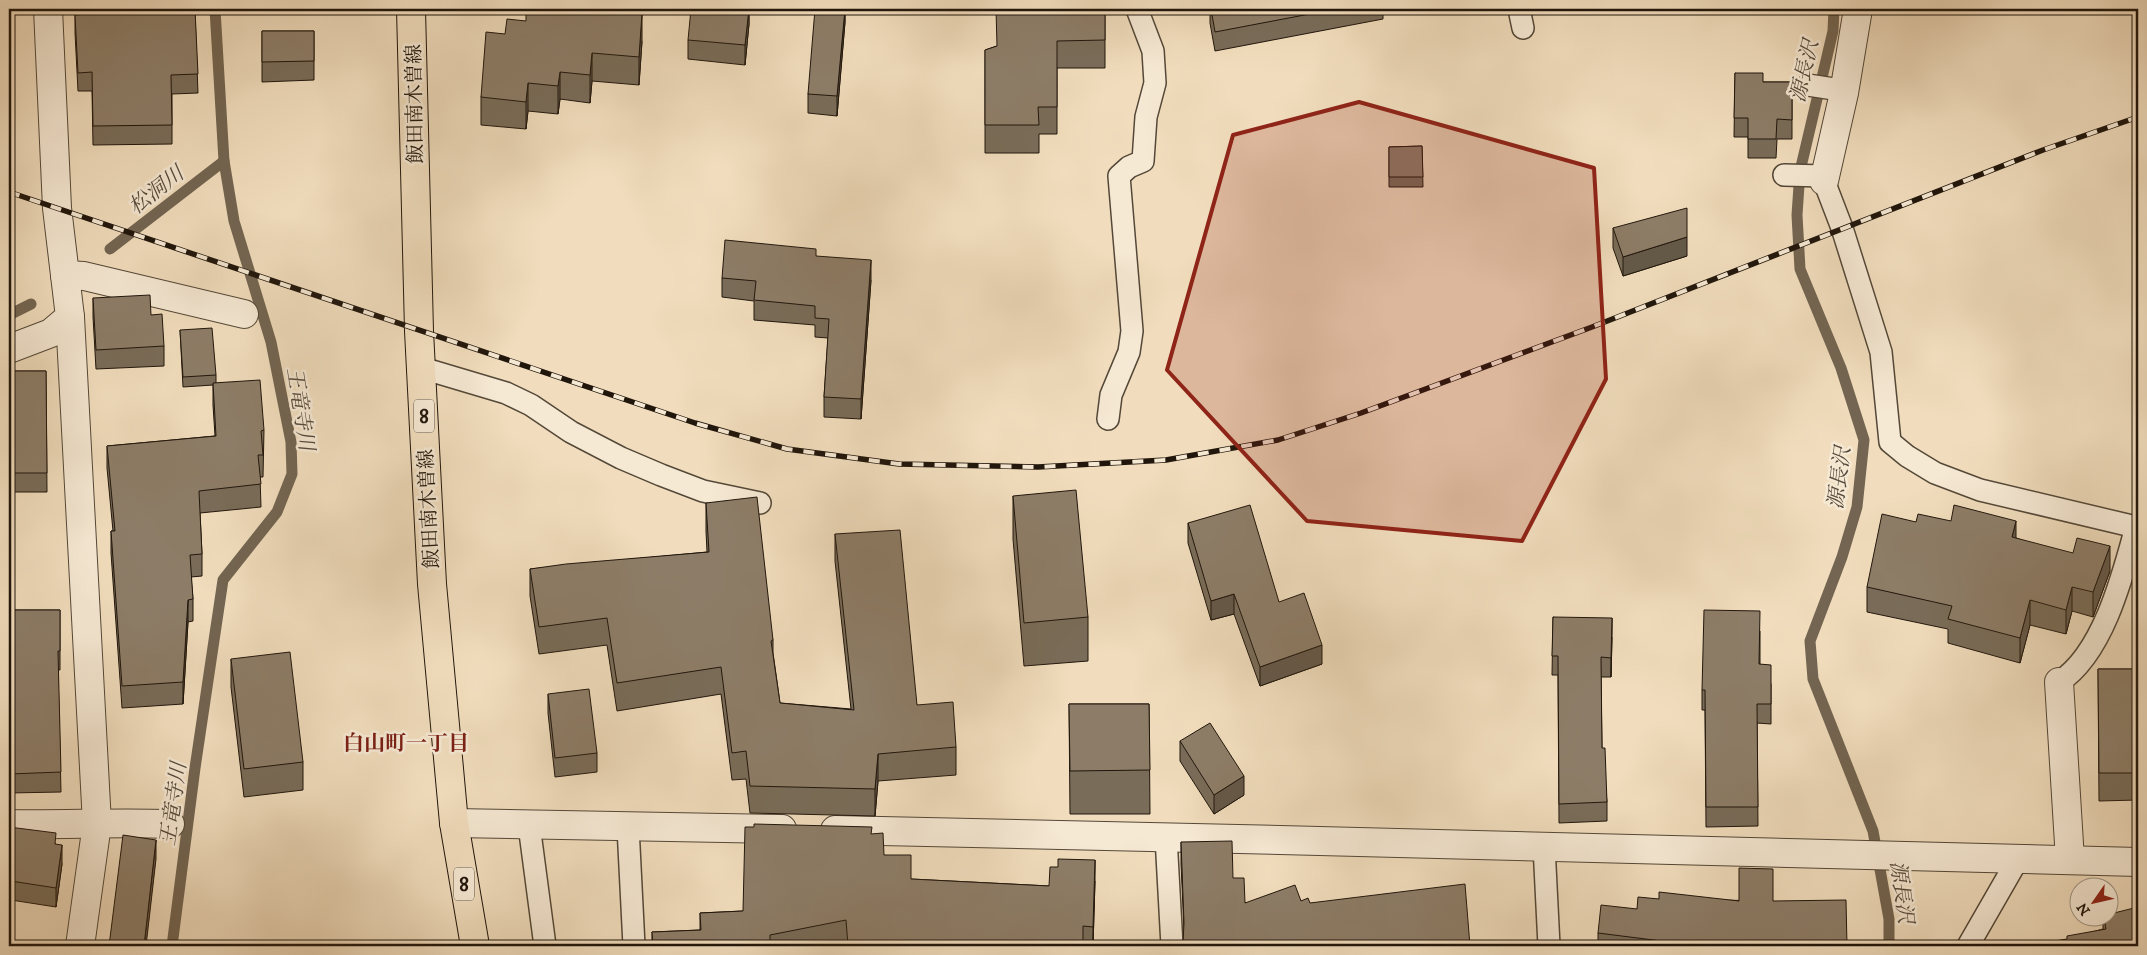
<svg xmlns="http://www.w3.org/2000/svg" width="2147" height="955" font-family="'IM FELL DW Pica','Noto Serif JP',serif">
<style>
.lines{fill:none;stroke-linecap:round;stroke-linejoin:round}
.stream{stroke:#736552;stroke-width:11}
.service-casing{stroke:#544838;stroke-width:24}
.minor-casing{stroke:#544838;stroke-width:30}
.tertiary-casing{stroke:#544838;stroke-width:30}
.primary-casing{stroke:#20160c;stroke-width:30}
.service{stroke:#f6e9d4;stroke-width:21}
.minor{stroke:#f6e9d4;stroke-width:28}
.tertiary{stroke:#f6e9d4;stroke-width:28}
.primary{stroke:#f1ddbd;stroke-width:28}
.rail-casing{stroke:#20160c;stroke-width:5.5}
.rail{stroke:#f6e9d4;stroke-width:4;stroke-dasharray:11;stroke-linecap:butt}
.wall{fill:#796c59;stroke:#20160c}
.shaded-wall{fill:#635849;stroke:#20160c}
.building{fill:#8d7d68;stroke:#20160c}
.marked{fill:#8f2418;fill-opacity:0.2;stroke:#8f2418;stroke-width:4;stroke-linejoin:round}
.labels{text-anchor:middle;stroke-width:5;stroke-linejoin:round;paint-order:stroke}
.shield{fill:#f6e9d4;stroke:#605548;stroke-width:1}
.shield-label{font-size:19px;font-weight:bold;fill:#20160c}
.street-label{font-size:20px;fill:#20160c;stroke:#f6e9d4}
.water-label{font-size:21px;font-style:italic;fill:#574a3b;stroke:#f6e9d4}
.neighbourhood-label{font-size:21px;font-weight:bold;fill:#7a1f14;stroke:#f6e9d4}
</style>
<rect width="100%" height="100%" fill="#f1ddbd"/>
<filter id="stains"><feTurbulence type="fractalNoise" baseFrequency=".004" numOctaves="4"/><feColorMatrix values="0 0 0 0 .2 0 0 0 0 .09 0 0 0 0 .02 0 0 0 .5 -.17"/></filter>
<radialGradient id="worn" r=".72"><stop offset=".6" stop-color="#630" stop-opacity="0"/><stop offset="1" stop-color="#630" stop-opacity=".3"/></radialGradient>
<g class="lines">
<g class="stream">
<polyline points="1834,9 1833,31 1800,171 1797,215 1800,269 1841,368 1864,440 1857,507 1842,557 1810,641 1813,679 1873,831 1889,919 1889,946"/>
<polyline points="110,249 224,161"/>
<polyline points="9,315 31,304"/>
<polyline points="2138,509 2138,505"/>
<polyline points="172,946 195,768 223,580 277,512 292,474 291,442 271,342 234,221 224,161 215,9"/>
</g>
<g class="service-casing">
<g id="service">
<polyline points="1519,9 1523,28"/>
<polyline points="1808,85 1834,89 1844,93"/>
<polyline points="1784,175 1825,176"/>
<path d="M 1824,181 L 1842,228 L 1881,352 L 1890,442 L 1907,456 L 1935,473 L 1980,490 L 2136,527 C 2123,575 2103,654 2059,682"/>
<polyline points="422,368 506,393 531,405 571,432 621,458 661,475 703,491 760,503"/>
<polyline points="1108,419 1111,395 1129,352 1132,331 1119,176 1129,167 1143,161 1146,117 1155,83 1153,51 1137,9"/>
<polyline points="529,825 545,946"/>
<polyline points="628,827 634,946"/>
<polyline points="1166,837 1172,946"/>
<polyline points="1544,846 1549,946"/>
<polyline points="1968,946 2018,859"/>
</g>
</g>
<g class="minor-casing">
<g id="minor">
<polyline points="1824,181 1844,93 1858,9"/>
<polyline points="65,275 84,276 244,314"/>
<polyline points="9,349 51,333 70,317 57,208 48,9"/>
<polyline points="2059,682 2070,860"/>
<polyline points="454,823 782,829"/>
<path d="M 9,824 C 63,825 116,822 170,824"/>
<polyline points="835,830 1280,840 2138,862"/>
</g>
</g>
<g class="tertiary-casing">
<polyline id="tertiary" points="70,317 97,824 80,946"/>
</g>
<g class="primary-casing">
<polyline id="primary" points="411,9 419,331 432,584 454,823 475,946"/>
</g>
<use href="#service" class="service"/>
<use href="#minor" class="minor"/>
<use href="#tertiary" class="tertiary"/>
<use href="#primary" class="primary"/>
<g class="rail-casing">
<polyline id="rail" points="9,192 695,423 787,449 899,464 1038,467 1166,460 1278,440 1361,413 1592,327 2043,150 2138,117"/>
</g>
<use href="#rail" class="rail"/>
</g>
<g class="wall">
<polygon points="84,9 197,9 197,12 195,12 198,93 172,94 172,144 93,145 92,91 78,91 75,33 75,15 84,15"/>
<polygon points="749,9 749,24 745,65 688,59 688,40"/>
<polygon points="845,9 845,22 837,116 808,113 808,94"/>
<polygon points="1105,9 1105,68 1057,68 1057,134 1039,134 1039,153 985,153 985,50"/>
<polygon points="1210,9 1383,9 1383,19 1215,51 1210,23"/>
<polygon points="262,31 314,31 314,80 262,82"/>
<polygon points="505,34 642,41 639,85 592,81 590,103 560,99 558,114 528,111 526,129 481,125 481,97"/>
<polygon points="1735,73 1763,82 1792,82 1792,139 1777,139 1776,158 1748,158 1748,137 1734,137"/>
<polygon points="1422,146 1423,187 1389,187 1389,147"/>
<polygon points="1613,228 1687,256 1623,276 1613,248"/>
<polygon points="816,256 871,280 861,419 824,417 824,397 828,338 815,337 815,325 754,320 754,301 722,297 722,278"/>
<polygon points="93,298 164,346 164,366 96,369 93,317"/>
<polygon points="180,330 216,375 216,383 264,430 263,477 260,477 261,507 200,513 202,554 202,576 191,577 193,599 193,621 188,622 183,704 122,708 111,553 111,531 113,531 107,468 107,446 215,436 213,405 213,385 183,387"/>
<polygon points="9,371 46,371 47,492 9,492"/>
<polygon points="1013,496 1088,617 1088,661 1024,666 1013,539"/>
<polygon points="706,503 773,640 773,653 780,703 851,709 835,561 835,534 917,705 956,747 956,775 878,781 875,816 750,813 746,779 732,780 721,694 617,711 607,645 539,654 530,596 530,569 707,552 706,531"/>
<polygon points="1916,522 2016,538 2110,571 2093,617 2072,611 2066,634 2030,625 2020,663 1948,643 1948,629 1867,612 1867,587"/>
<polygon points="1188,523 1279,602 1322,664 1260,686 1234,614 1211,620 1188,543"/>
<polygon points="9,610 60,610 60,670 58,670 61,792 9,793"/>
<polygon points="1553,617 1612,637 1611,677 1601,677 1602,748 1607,802 1607,821 1559,823 1558,675 1552,675"/>
<polygon points="1760,631 1760,664 1771,684 1771,724 1757,723 1758,826 1706,827 1705,710 1702,710 1702,690"/>
<polygon points="231,659 303,762 303,790 244,797 231,687"/>
<polygon points="2098,669 2138,669 2138,800 2099,801"/>
<polygon points="548,694 597,753 597,772 555,777 548,713"/>
<polygon points="1069,704 1149,704 1150,814 1070,814"/>
<polygon points="1180,741 1244,795 1214,814 1180,761"/>
<polygon points="9,827 56,844 62,864 56,907 11,900 10,946 9,946"/>
<polygon points="872,834 884,855 911,879 1049,886 1095,881 1093,946 846,946 846,941 817,946 652,946 652,932 700,930 700,913 743,911"/>
<polygon points="1181,842 1233,878 1245,903 1301,901 1470,946 1183,946 1184,930 1181,864"/>
<polygon points="1659,899 1773,901 1847,946 1598,946 1598,933 1637,909"/>
<polygon points="2103,918 2110,918 2138,946 2067,939 2103,929"/>
</g>
<g class="shaded-wall">
<polygon points="749,9 749,24 745,65 745,45"/>
<polygon points="845,9 845,22 837,116 837,96"/>
<polygon points="642,13 642,41 639,85 639,57"/>
<polygon points="592,53 592,81 590,103 590,75"/>
<polygon points="560,72 560,99 558,114 558,86"/>
<polygon points="528,83 528,111 526,129 526,102"/>
<polygon points="1687,237 1687,256 1623,276 1623,257"/>
<polygon points="871,260 871,280 861,419 861,399"/>
<polygon points="2016,521 2016,545 2012,537"/>
<polygon points="2110,546 2110,571 2093,617 2093,592"/>
<polygon points="2072,587 2072,611 2066,634 2066,610"/>
<polygon points="1234,594 1234,614 1211,620 1211,601"/>
<polygon points="188,600 188,622 183,704 183,682"/>
<polygon points="2030,600 2030,625 2020,663 2020,638"/>
<polygon points="1612,618 1612,637 1611,677 1611,658"/>
<polygon points="1322,645 1322,664 1260,686 1260,667"/>
<polygon points="878,754 878,781 875,816 875,789"/>
<polygon points="1244,776 1244,795 1214,814 1214,795"/>
<polygon points="156,840 156,859 146,946 144,946"/>
<polygon points="62,845 62,864 56,907 56,888"/>
<polygon points="1095,860 1095,881 1093,946 1093,927"/>
</g>
<g class="building">
<polygon points="85,9 195,9 198,74 171,75 172,125 93,126 92,72 78,73 75,15 86,14"/>
<polygon points="526,9 596,9 642,13 639,57 592,53 590,75 560,72 558,86 528,83 526,102 481,97 486,32 505,34 507,19 526,21"/>
<polygon points="691,9 749,9 745,45 688,40"/>
<polygon points="815,9 845,9 837,96 808,94"/>
<polygon points="996,9 1105,9 1105,40 1057,41 1057,107 1038,107 1039,125 985,125 985,50 997,46"/>
<polygon points="1211,9 1336,9 1215,32"/>
<polygon points="262,31 314,31 314,61 262,62"/>
<polygon points="1735,73 1763,73 1763,82 1792,82 1792,120 1777,119 1776,139 1748,139 1748,118 1734,118"/>
<polygon points="1422,146 1423,177 1389,177 1389,147"/>
<polygon points="1687,208 1687,237 1623,257 1613,228"/>
<polygon points="725,240 816,249 816,256 871,260 861,399 824,397 829,319 815,318 815,306 754,300 756,281 722,278"/>
<polygon points="150,295 151,315 162,314 164,346 96,350 93,298"/>
<polygon points="212,328 216,375 183,377 180,330"/>
<polygon points="9,371 46,371 47,473 9,473"/>
<polygon points="260,380 264,430 261,431 263,455 258,455 261,484 199,491 202,554 190,555 193,599 188,600 183,682 122,686 111,531 115,531 107,446 216,436 213,383"/>
<polygon points="1076,490 1088,617 1024,623 1013,496"/>
<polygon points="757,497 773,640 771,641 780,703 854,710 835,534 900,530 917,705 953,702 956,747 878,754 875,789 750,786 746,751 732,753 721,667 617,683 607,618 539,627 530,569 566,564 709,552 706,503"/>
<polygon points="1250,505 1279,602 1304,593 1322,645 1260,667 1234,594 1211,601 1188,523"/>
<polygon points="1954,505 2016,521 2012,537 2073,553 2077,538 2110,546 2093,592 2072,587 2066,610 2030,600 2020,638 1948,619 1952,606 1867,587 1882,514 1916,522 1918,514 1951,521"/>
<polygon points="9,610 60,610 60,651 58,651 61,772 9,774"/>
<polygon points="1704,610 1760,611 1759,664 1771,665 1771,704 1757,704 1758,807 1706,807 1705,690 1702,690"/>
<polygon points="1553,617 1612,618 1611,658 1601,657 1602,748 1605,748 1607,802 1559,804 1558,656 1552,656"/>
<polygon points="290,652 303,762 244,769 231,659"/>
<polygon points="2098,669 2138,669 2138,773 2099,773"/>
<polygon points="589,689 597,753 555,758 548,694"/>
<polygon points="1069,704 1149,704 1150,770 1070,771"/>
<polygon points="1210,723 1244,776 1214,795 1180,741"/>
<polygon points="754,824 872,827 871,834 883,833 884,855 911,855 911,879 1049,886 1050,867 1058,867 1058,859 1095,860 1093,927 1083,926 1083,946 848,946 846,920 770,935 770,946 653,946 652,932 701,930 700,913 743,911 745,827 754,827"/>
<polygon points="9,827 56,833 55,844 62,845 56,888 11,881 10,946 9,946"/>
<polygon points="123,835 156,840 144,946 109,946"/>
<polygon points="1232,841 1233,878 1244,878 1245,903 1295,885 1301,901 1308,898 1310,903 1465,884 1470,946 1284,946 1283,942 1183,943 1184,923 1181,842"/>
<polygon points="1739,868 1773,869 1773,901 1846,900 1847,946 1701,946 1598,933 1601,905 1637,909 1638,897 1659,899 1659,892 1739,901"/>
<polygon points="2138,907 2138,946 2023,946 2067,939 2067,936 2106,929 2104,918 2110,918 2110,914"/>
<polygon points="2008,944 2009,946 1993,946"/>
</g>
<path class="marked" d="M 1359,102 L 1594,168 L 1606,379 L 1522,541 L 1307,521 L 1167,370 L 1233,135 Z"/>
<g class="labels">
<g class="shield">
<rect x="414" y="399.5" width="20" height="33" rx="4"/>
<rect x="454" y="867.5" width="20" height="33" rx="4"/>
</g>
<g class="shield-label">
<text x="424" y="423">8</text>
<text x="464" y="891">8</text>
</g>
<g class="street-label">
<text transform="translate(414 104) rotate(-91)" y="7">飯田南木曽線</text>
<text transform="translate(428 509) rotate(-93)" y="7">飯田南木曽線</text>
</g>
<g class="water-label">
<text transform="translate(1804 71) rotate(-77)" y="7">源長沢</text>
<text transform="translate(156 190) rotate(-38)" y="7">松洞川</text>
<text transform="translate(301 409) rotate(81)" y="7">王竜寺川</text>
<text transform="translate(1839 478) rotate(-83)" y="7">源長沢</text>
<text transform="translate(173 804) rotate(-82)" y="7">王竜寺川</text>
<text transform="translate(1902 892) rotate(82)" y="7">源長沢</text>
</g>
<g class="neighbourhood-label">
<text x="406" y="750">白山町一丁目</text>
</g>
</g>
<rect width="2147" height="955" fill="none" stroke="#f1ddbd" stroke-width="30"/>
<rect x="10" y="10" width="2127" height="935" fill="none" stroke="#20160c" stroke-width="2.5"/>
<rect x="15" y="15" width="2117" height="925" fill="none" stroke="#20160c"/>
<g transform="translate(2094 902) rotate(236)"><circle r="24" fill="#f6e9d4" stroke="#a09584"/>
<path d="M0-4L9 19L0 12L-9 19Z" fill="#8f2418"/>
<text y="-8" font-size="14" font-weight="bold" text-anchor="middle" fill="#20160c">N</text>
</g>
<rect width="100%" height="100%" filter="url(#stains)"/>
<rect width="100%" height="100%" fill="url(#worn)"/>
</svg>
